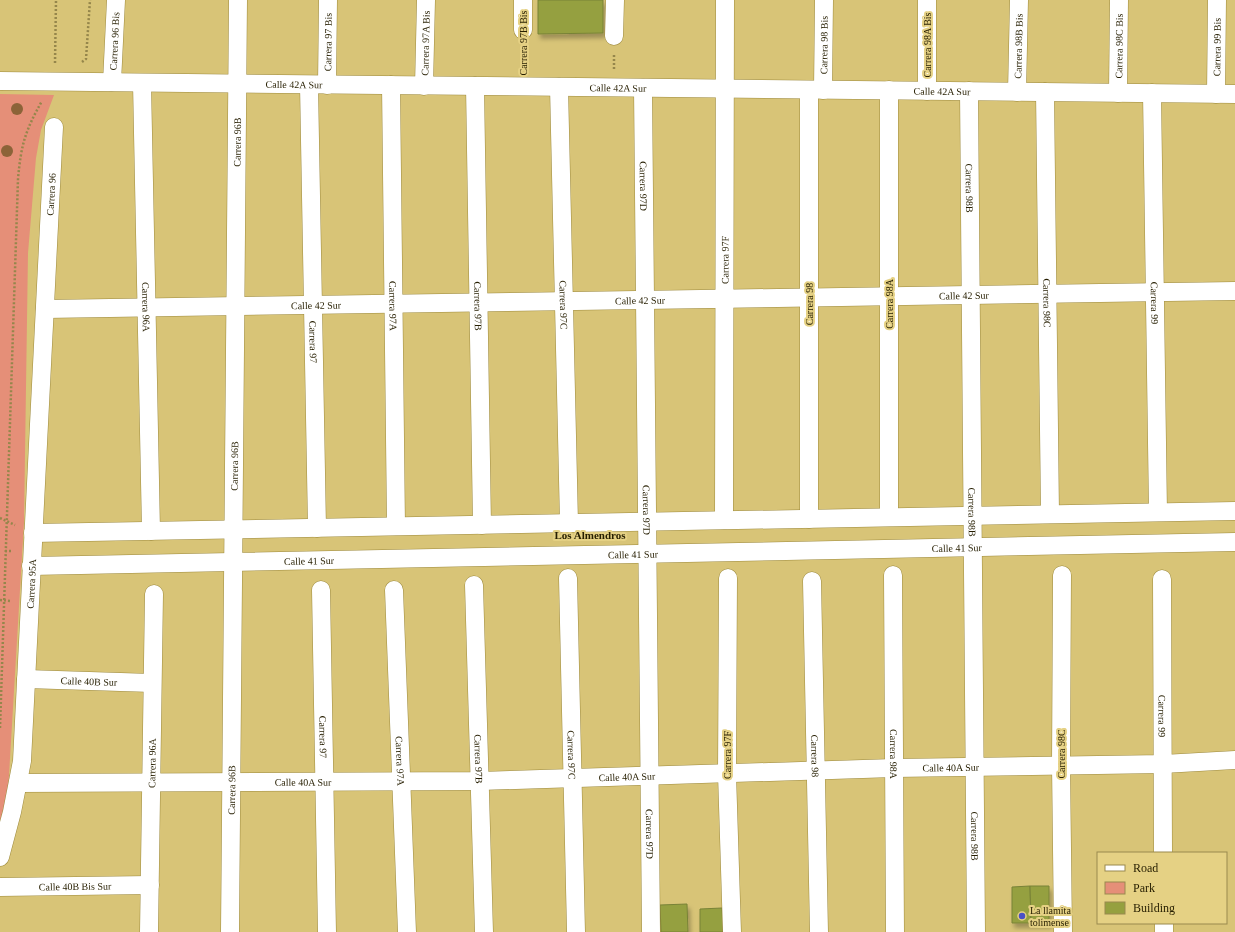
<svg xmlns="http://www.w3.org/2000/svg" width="1235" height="932" font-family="Georgia,serif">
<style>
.green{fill:#e58f78}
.building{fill:#95a03f;stroke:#788237;filter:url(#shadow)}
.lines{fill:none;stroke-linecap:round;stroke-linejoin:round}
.minor-casing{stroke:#9d8a3d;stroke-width:19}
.path{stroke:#95864b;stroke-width:2.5;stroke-dasharray:2 2;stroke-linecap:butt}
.minor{stroke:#fff;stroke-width:18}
.tree{fill:#8c6338}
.poi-dot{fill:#4a50c6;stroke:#e5d184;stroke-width:1.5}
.labels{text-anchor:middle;stroke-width:4;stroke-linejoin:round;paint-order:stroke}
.street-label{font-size:10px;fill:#261e00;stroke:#e5d184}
.poi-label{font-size:10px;fill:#261e00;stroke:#e5d184;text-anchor:start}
.neighbourhood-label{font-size:11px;font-weight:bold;fill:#261e00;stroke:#e5d184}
</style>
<defs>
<filter id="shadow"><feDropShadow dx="2.5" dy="4.5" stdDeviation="2" flood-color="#0004"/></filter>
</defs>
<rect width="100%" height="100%" fill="#d8c477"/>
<polygon class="green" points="0,94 54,95 41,130 36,158 28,253 24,522 8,792 0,822"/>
<g class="building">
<polygon points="538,0 603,0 603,33 538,34"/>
<polygon points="1030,886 1031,923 1012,923 1012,887"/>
<polygon points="1030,886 1049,886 1049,923 1031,923"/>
<polygon points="687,904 688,932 661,932 660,905"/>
<polygon points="722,908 723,932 700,932 700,909"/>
</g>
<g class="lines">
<g class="minor-casing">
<g id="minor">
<polyline points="927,0 927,91"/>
<polyline points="523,30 523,0"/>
<polyline points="614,36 615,0"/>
<path id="s1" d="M 0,81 L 1235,94"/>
<path id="s2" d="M 112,82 L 116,0"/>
<path id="s3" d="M 142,83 L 151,531"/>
<path id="s4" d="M 309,85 L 317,528"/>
<path id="s5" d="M 327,85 L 328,0"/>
<path id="s6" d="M 391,85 L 396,526"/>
<path id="s7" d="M 424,86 L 426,0"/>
<path id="s8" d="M 475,86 L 482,525"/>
<path id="s9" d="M 559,87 L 569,523"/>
<path id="s10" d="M 643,88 L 651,932"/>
<polyline points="809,90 809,519"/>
<path id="s11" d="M 823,90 L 824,0"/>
<path id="s12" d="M 969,91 L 976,932"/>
<path id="s13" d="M 1017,92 L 1019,0"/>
<path id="s14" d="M 1045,92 L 1050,514"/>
<path id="s15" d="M 1118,93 L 1119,0"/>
<path id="s16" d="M 1152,93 L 1158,512"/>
<path id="s17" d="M 1216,94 L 1217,0"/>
<path id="s18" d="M 45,309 L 1235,291"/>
<polyline points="889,517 889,90"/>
<path id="s19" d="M 724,520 L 725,0"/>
<polyline points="33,533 1235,511"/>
<path id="s20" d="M 31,566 L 1235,542"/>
<path id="s21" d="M 893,575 L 895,932"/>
<polyline points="1062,575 1061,765 1063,932"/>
<path id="s22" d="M 568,578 L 576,932"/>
<polyline points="728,578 727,774 732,932"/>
<path id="s23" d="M 1162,579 L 1163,853"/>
<path id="s24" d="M 812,581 L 819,932"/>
<path id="s25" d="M 474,585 L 484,932"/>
<path id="s26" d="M 321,590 L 327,932"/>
<path id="s27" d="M 394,590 L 407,932"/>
<path id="s28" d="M 26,679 L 152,683"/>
<path id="s29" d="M 18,783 L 480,781 L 894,768 L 1163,764 L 1235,760"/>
<path id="s30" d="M 0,857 L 12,812 L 22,761 L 54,127"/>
<path id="s31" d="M 0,887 L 150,885"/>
<polyline points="1164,923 1164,932"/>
<path id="s32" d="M 149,932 L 154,594"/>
<path id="s33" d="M 230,932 L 238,0"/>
</g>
</g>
<g class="path">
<polyline points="82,62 86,59 90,0"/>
<polyline points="55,63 56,0"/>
<polyline points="523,68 523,49"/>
<polyline points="614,69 614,54"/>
<polyline points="0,518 15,525"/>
<polyline points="5,551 13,551"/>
<polyline points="0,600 11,601"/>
<path d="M 0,728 L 18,179 C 21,145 25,131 42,101"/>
</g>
<use href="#minor" class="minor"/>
</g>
<g class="tree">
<circle cx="17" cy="109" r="6"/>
<circle cx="7" cy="151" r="6"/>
</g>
<circle class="poi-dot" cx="1022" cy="916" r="4"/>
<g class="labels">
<g class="street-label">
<text dy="4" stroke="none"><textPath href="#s2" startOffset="41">Carrera 96 Bis</textPath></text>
<text dy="4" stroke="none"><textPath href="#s5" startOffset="43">Carrera 97 Bis</textPath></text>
<text dy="4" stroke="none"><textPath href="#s7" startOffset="43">Carrera 97A Bis</textPath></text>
<text transform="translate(523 43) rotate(-90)" y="4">Carrera 97B Bis</text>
<text dy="4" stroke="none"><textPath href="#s11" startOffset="45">Carrera 98 Bis</textPath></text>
<text transform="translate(927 45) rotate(-90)" y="4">Carrera 98A Bis</text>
<text dy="4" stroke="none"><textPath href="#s13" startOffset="46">Carrera 98B Bis</textPath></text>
<text dy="4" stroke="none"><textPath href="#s15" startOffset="47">Carrera 98C Bis</textPath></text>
<text dy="4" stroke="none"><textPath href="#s17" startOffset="47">Carrera 99 Bis</textPath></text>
<text dy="4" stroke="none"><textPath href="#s1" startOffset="294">Calle 42A Sur</textPath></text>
<text dy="4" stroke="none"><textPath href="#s1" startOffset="618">Calle 42A Sur</textPath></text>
<text dy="4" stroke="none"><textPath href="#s1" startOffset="942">Calle 42A Sur</textPath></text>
<text dy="4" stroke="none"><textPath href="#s33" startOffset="790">Carrera 96B</textPath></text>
<text dy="4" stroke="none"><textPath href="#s10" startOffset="98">Carrera 97D</textPath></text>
<text dy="4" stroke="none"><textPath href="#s12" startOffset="97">Carrera 98B</textPath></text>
<text dy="4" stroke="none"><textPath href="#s30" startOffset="666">Carrera 96</textPath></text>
<text dy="4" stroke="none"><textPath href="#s19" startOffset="260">Carrera 97F</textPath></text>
<text dy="4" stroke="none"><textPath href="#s18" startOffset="919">Calle 42 Sur</textPath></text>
<text dy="4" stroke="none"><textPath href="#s18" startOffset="595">Calle 42 Sur</textPath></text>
<text dy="4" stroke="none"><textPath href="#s14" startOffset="211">Carrera 98C</textPath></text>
<text dy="4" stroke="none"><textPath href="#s16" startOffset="210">Carrera 99</textPath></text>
<text transform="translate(809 304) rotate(-90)" y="4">Carrera 98</text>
<text transform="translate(889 304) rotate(-90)" y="4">Carrera 98A</text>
<text dy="4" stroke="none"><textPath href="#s18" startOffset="271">Calle 42 Sur</textPath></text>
<text dy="4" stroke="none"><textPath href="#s9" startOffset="218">Carrera 97C</textPath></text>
<text dy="4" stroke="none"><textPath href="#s6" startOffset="221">Carrera 97A</textPath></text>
<text dy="4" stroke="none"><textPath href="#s8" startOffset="220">Carrera 97B</textPath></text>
<text dy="4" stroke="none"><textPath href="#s3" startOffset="224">Carrera 96A</textPath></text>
<text dy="4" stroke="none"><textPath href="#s4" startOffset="257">Carrera 97</textPath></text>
<text dy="4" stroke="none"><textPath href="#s33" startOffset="466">Carrera 96B</textPath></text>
<text dy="4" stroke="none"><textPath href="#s10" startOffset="422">Carrera 97D</textPath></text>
<text dy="4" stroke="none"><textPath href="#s12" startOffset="421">Carrera 98B</textPath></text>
<text dy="4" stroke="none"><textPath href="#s20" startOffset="926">Calle 41 Sur</textPath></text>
<text dy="4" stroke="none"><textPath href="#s20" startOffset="602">Calle 41 Sur</textPath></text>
<text dy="4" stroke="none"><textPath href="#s20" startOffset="278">Calle 41 Sur</textPath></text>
<text dy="4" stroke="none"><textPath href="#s30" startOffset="276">Carrera 95A</textPath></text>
<text dy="4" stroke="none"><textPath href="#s28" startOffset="63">Calle 40B Sur</textPath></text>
<text dy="4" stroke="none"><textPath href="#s23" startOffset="137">Carrera 99</textPath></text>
<text dy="4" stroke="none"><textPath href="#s26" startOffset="147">Carrera 97</textPath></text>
<text dy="4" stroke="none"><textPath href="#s21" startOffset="179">Carrera 98A</textPath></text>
<text transform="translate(1061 754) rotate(-90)" y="4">Carrera 98C</text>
<text dy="4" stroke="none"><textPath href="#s22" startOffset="177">Carrera 97C</textPath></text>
<text transform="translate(727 755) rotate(-90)" y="4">Carrera 97F</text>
<text dy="4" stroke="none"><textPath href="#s24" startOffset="175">Carrera 98</textPath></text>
<text dy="4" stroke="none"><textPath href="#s25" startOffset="174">Carrera 97B</textPath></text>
<text dy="4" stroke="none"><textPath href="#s27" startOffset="171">Carrera 97A</textPath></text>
<text dy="4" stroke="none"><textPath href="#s32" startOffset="169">Carrera 96A</textPath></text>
<text dy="4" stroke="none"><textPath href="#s29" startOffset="933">Calle 40A Sur</textPath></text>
<text dy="4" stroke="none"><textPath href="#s29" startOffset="609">Calle 40A Sur</textPath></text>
<text dy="4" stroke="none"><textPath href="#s29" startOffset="285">Calle 40A Sur</textPath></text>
<text dy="4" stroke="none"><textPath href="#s33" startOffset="142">Carrera 96B</textPath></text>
<text dy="4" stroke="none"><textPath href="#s10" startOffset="746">Carrera 97D</textPath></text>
<text dy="4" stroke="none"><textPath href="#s12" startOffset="745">Carrera 98B</textPath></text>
<text dy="4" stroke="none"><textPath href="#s31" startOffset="75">Calle 40B Bis Sur</textPath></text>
</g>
<g class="poi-label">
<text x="1030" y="914">La llamita<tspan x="1030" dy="12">tolimense</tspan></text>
</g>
<g class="neighbourhood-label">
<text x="590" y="539">Los Almendros</text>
</g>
</g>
<rect x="1097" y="852" width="130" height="72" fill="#e5d184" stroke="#99894f"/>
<rect x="1105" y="865" width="20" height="6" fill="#ffffff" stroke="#99894f"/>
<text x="1133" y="872" font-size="12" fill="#261e00">Road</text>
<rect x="1105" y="882" width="20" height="12" fill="#e58f78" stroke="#99894f"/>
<text x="1133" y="892" font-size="12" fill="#261e00">Park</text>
<rect x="1105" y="902" width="20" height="12" fill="#95a03f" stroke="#99894f"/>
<text x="1133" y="912" font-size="12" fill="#261e00">Building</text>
</svg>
